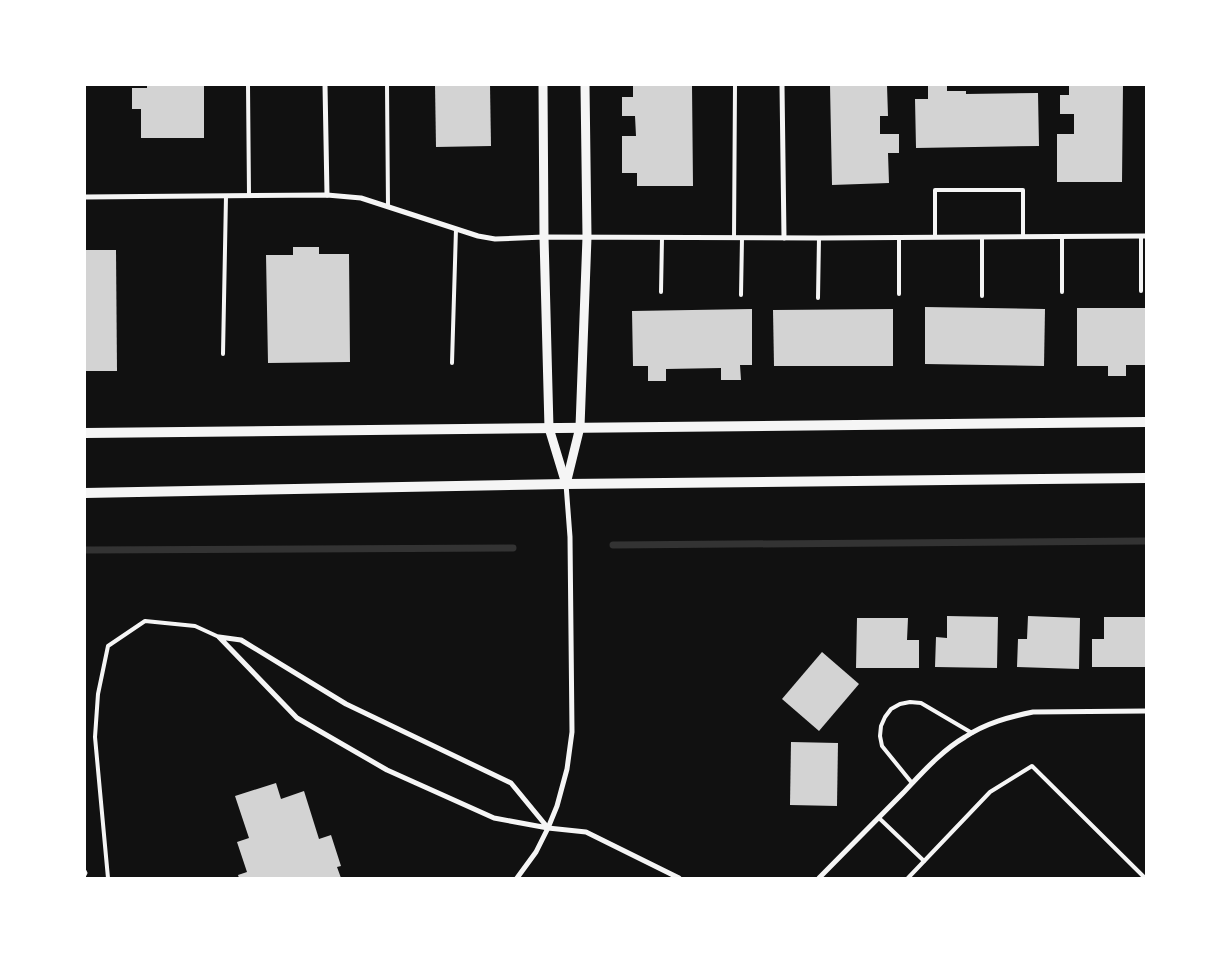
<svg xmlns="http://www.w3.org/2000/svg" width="1231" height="963" font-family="Overpass,sans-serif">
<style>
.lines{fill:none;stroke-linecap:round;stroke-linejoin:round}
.stream{stroke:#333;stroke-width:7}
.building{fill:#d3d3d3}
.path{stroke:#f5f5f5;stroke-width:3}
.service{stroke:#f5f5f5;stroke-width:4}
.minor{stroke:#f5f5f5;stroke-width:5}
.tertiary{stroke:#f5f5f5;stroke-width:9}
.secondary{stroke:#f5f5f5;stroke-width:10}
</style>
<rect width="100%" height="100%" fill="#111"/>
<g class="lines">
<g class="stream">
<polyline points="613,545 1146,541"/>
<polyline points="85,550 513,548"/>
</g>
</g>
<g class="building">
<polygon points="147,85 204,85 204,138 141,138 141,109 132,109 132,88 147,88"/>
<polygon points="435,85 490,85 491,146 436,147"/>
<polygon points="633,85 692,85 693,186 637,186 637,173 622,173 622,136 636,136 635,116 622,116 622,97 633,97"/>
<polygon points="830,85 887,85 888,116 880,116 880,134 899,134 899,153 888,153 889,183 832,185"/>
<polygon points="928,85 947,85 947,91 966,91 966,94 1038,93 1039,146 916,148 915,99 928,99"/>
<polygon points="1069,85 1123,85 1122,182 1057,182 1057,134 1074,134 1074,114 1060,114 1060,95 1069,95"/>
<polygon points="293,247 319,247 319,254 349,254 350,362 268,363 266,255 293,255"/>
<polygon points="85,250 116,250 117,371 85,371"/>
<polygon points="925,307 1045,309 1044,366 925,364"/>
<polygon points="1077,308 1146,308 1146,365 1126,365 1126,376 1108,376 1108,366 1077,366"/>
<polygon points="752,309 752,365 740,365 741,380 721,380 721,368 666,369 666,381 648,381 648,366 633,366 632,311"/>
<polygon points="893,309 893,366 774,366 773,310"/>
<polygon points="947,616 998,617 997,668 935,667 936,637 947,638"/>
<polygon points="1028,616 1080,618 1079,669 1017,667 1018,639 1027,639"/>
<polygon points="1104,617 1146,617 1146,667 1092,667 1092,639 1104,639"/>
<polygon points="857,618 908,618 907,640 919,640 919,668 856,668"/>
<polygon points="822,652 859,684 819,731 782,699"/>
<polygon points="791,742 838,743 837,806 790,805"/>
<polygon points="276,783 281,799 304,791 319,839 331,835 341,866 337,867 341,878 239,878 238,875 247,872 237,842 249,838 235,796"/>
</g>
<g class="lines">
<polyline class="path" points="85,871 86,873 85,875"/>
<g class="service">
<polyline points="248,85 249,195"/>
<polyline points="387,85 388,207"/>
<polyline points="899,237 899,294"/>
<polyline points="935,237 935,190 1023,190 1023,237"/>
<polyline points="734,238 735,85"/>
<polyline points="1141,291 1141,236"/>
<polyline points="661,292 662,238"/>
<polyline points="1062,292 1062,237"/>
<polyline points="741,295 742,238"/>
<polyline points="982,296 982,237"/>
<polyline points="818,298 819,238"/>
<polyline points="223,354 226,196"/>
<polyline points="452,363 456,229"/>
<polyline points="912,783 882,746 880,736 881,726 885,717 891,709 900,704 910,702 921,703 972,733"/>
<polyline points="879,818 924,861"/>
<polyline points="108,878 95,737 98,694 108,646 145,621 195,626 219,637"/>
<polyline points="908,878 990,792 1032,766 1145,878"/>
</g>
<g class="minor">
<polyline points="325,85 327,195"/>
<polyline points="782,85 784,238"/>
<polyline points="85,197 327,195 361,198 478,236 495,239 544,237 819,238 1146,236"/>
<polygon points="219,637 241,640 346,704 511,783 548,828 494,818 387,770 297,718"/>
<polyline points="548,828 586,832 679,878"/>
<polyline points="517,878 536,852 548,828 557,806 567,769 572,732 570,537 566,484"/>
<path d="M 819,878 C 847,850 875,821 903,793 C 922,773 941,751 965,737 C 986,723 1009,717 1033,712 L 1146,711"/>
</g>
<g class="tertiary">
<polyline points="543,85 544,237 549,428 566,484"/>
<polyline points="566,484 580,427 587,237 585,85"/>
</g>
<g class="secondary">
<polyline points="85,433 1146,422"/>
<polyline points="85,493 566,484 1146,478"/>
</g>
</g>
<rect width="1231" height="963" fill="none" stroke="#ffffff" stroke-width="172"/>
</svg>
